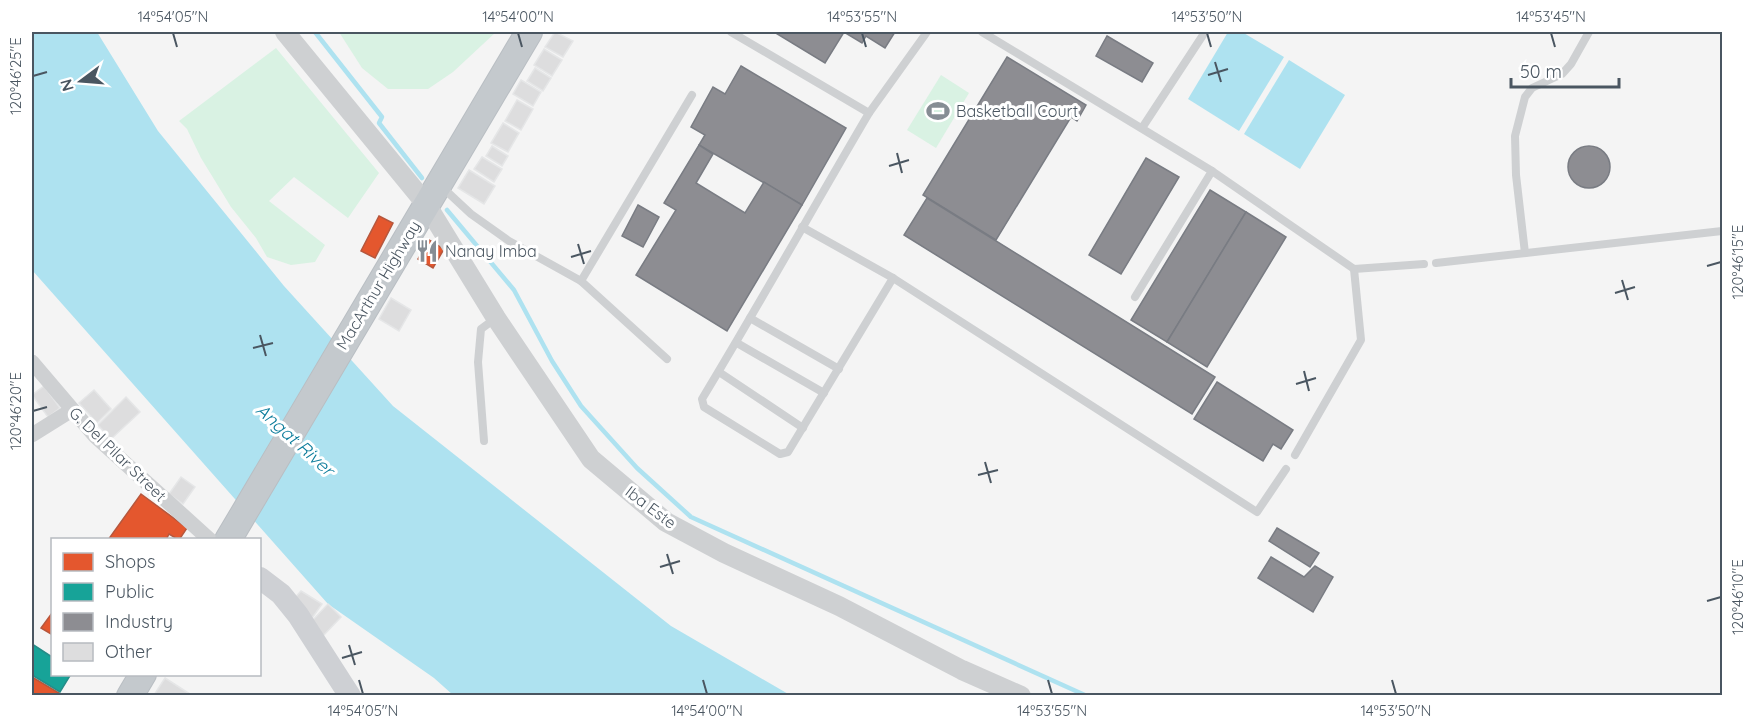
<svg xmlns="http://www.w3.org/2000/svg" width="1754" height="727" font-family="Quicksand,sans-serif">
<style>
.green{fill:#d9f2e3}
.water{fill:#aee2f0}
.shops{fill:#e4572e;stroke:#b6573d;stroke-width:1.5}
.public{fill:#17a398;stroke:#268c88;stroke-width:1.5}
.industry{fill:#8d8d92;stroke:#797c83;stroke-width:1.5}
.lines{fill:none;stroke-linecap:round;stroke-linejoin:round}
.stream{stroke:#aee2f0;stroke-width:4.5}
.building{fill:#ddddde;stroke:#e5e6e7;stroke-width:1.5}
.trunk-casing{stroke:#b9bec3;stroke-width:28}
.service{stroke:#ced0d2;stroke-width:8}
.minor{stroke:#ced0d2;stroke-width:15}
.tertiary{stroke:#ced0d2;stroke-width:20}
.secondary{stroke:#ced0d4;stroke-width:22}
.trunk{stroke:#c4c9cd;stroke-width:26}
.ticks{fill:none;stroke:#4a5661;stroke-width:2}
.labels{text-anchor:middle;stroke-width:6;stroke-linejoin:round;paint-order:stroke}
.poi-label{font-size:16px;fill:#4a5661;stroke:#fff;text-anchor:start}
.street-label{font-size:16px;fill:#4a5661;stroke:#fff}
.water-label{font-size:18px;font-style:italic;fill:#0c7c9b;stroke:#fff}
.neatline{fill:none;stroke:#4a5661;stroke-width:2}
.ticks-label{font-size:15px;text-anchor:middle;fill:#4a5661}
</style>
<rect width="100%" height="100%" fill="#f4f4f4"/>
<g class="green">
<polygon points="339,32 496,32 453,72 428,89 388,89 362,68"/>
<polygon points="276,48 379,173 348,218 294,177 269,201 325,245 315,262 291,265 267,257 256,238 231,207 201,158 187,129 179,121"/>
<polygon points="941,75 969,93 936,148 907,130"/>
</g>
<g class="water">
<polygon points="32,32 97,32 158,131 284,286 393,406 671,626 790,695 453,695 434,678 328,604 32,270"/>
<polygon points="1228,32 1242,32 1284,57 1239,131 1188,99"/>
<polygon points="1289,60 1345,95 1300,169 1244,134"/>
</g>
<g class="shops">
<polygon points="379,216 393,223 375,258 361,251"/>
<polygon points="429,240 444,249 433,268 418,259"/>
<polygon points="141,494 187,528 179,540 169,534 166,540 108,540"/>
<polygon points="52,613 52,632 51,634 41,628"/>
<polygon points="32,677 64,696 32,696"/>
</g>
<polygon class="public" points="32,644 52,657 52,674 71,674 60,692 32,675"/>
<g class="industry">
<polygon points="774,32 895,32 885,48 866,36 862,43 844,32 825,63"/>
<polygon points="1107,36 1153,63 1142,82 1096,56"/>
<polygon points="1007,57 1086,105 1077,121 1071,117 996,240 923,195"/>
<polygon points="741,66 846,128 802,205 699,145 705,135 691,127 713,87 725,94"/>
<polygon points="699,145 713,154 696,183 745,213 764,182 802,205 727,331 636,275 676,210 664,203"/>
<circle cx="1589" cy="167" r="21"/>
<polygon points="1146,158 1179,177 1121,274 1089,255"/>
<polygon points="1210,190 1246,212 1167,342 1131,320"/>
<polygon points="927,198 1215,377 1192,414 904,235"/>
<polygon points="638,205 659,217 643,247 622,236"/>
<polygon points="1246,212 1286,237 1207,367 1167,342"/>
<polygon points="1217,382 1293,430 1281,449 1273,444 1263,461 1194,419"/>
<polygon points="1277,528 1319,553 1310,567 1269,541"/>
<polygon points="1271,557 1304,577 1315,566 1333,577 1313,612 1258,578"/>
</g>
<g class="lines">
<g class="stream">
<polyline points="315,32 382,117 379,123 422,178"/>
<polyline points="447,210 514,290 552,361 581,406 637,468 691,517 1087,696"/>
</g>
</g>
<g class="building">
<polygon points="555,32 573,41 563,57 545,47"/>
<polygon points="544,49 562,60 552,76 534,65"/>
<polygon points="535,68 551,78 543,91 527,81"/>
<polygon points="521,80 541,92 533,106 513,94"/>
<polygon points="517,100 533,109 521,130 505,121"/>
<polygon points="503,123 519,133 508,152 491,143"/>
<polygon points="492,146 508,156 502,166 486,156"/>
<polygon points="482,157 502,169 494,182 474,169"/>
<polygon points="469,170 495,186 484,204 458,188"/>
<polygon points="391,298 411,310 399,331 379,319"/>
<polygon points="44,386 60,408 48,417 32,395"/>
<polygon points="94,390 111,409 97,423 79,403"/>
<polygon points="126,397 140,412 111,439 98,425"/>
<polygon points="181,477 195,487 183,504 169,494"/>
<polygon points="301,591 322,604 310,621 293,600"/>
<polygon points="328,604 341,617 322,637 309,624"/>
<polygon points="165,678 193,696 154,695"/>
</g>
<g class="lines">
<g class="trunk-casing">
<g id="trunk">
<polyline points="228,540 529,32"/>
<polyline points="130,696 143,674"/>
</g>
</g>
<g class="service">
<polyline points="731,32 869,113 927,32"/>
<polyline points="982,32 1212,171 1354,269 1424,264"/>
<path d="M 869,113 C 813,208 759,305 702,399 L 704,407 L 780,454 L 788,452 L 893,278"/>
<polyline points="1142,128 1205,32"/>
<polyline points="442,187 471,214 509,241 581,281 692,95"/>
<polyline points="802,227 893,278 1257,512 1286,469"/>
<polyline points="1525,253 1516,175 1515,136 1525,97 1532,88 1562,74 1571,64 1589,32"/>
<polyline points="1436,263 1722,231"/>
<polyline points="581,281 667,359"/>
<polyline points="1135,297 1212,171"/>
<polyline points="750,318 839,369"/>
<polyline points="737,343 824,393"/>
<polyline points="719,372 803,428"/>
<polyline points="484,441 478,362 481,329 496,318"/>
<polyline points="1295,455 1361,340 1354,269"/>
</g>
<g class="minor">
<polyline points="32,362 95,436 210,540"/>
<polyline points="32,435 72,410"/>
</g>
<polyline class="tertiary" points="285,32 426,204 496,318 591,459 666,522 724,553 839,606 962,670 1021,696"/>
<polyline class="secondary" points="260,578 281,594 298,615 350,696"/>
<use href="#trunk" class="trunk"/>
</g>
<path class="ticks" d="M 173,33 L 177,47M 518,33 L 522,47M 862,33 L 866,47M 1207,33 L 1211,47M 1551,33 L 1555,47M 1215,62 L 1221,82M 1208,75 L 1228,69M 33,76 L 47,72M 897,153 L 902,173M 889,166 L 909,160M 578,244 L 584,264M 571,257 L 591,251M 1707,266 L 1721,262M 1622,280 L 1628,300M 1615,293 L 1635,287M 260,335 L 266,356M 253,348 L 273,343M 1304,371 L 1309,391M 1296,384 L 1316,378M 33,411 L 47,407M 985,462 L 991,483M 978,475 L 998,470M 667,554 L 673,574M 660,567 L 680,561M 1707,601 L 1721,597M 349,645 L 355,665M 342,658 L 362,652M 359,680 L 363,694M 703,680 L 707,694M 1048,680 L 1052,694M 1392,680 L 1396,694"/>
<defs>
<g id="stadium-bare" transform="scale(1.8)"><path d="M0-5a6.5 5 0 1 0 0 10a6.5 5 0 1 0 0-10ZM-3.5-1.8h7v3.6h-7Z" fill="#868d94" stroke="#fff" stroke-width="2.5" paint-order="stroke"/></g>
<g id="restaurant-bare" transform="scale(1.8)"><path d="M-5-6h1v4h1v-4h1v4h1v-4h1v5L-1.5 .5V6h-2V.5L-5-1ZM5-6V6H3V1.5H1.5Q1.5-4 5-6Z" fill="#868d94" stroke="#fff" stroke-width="2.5" paint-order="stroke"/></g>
</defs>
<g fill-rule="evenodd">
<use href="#stadium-bare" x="938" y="111"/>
<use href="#restaurant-bare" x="427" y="251"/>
</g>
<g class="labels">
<g class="poi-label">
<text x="956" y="117">Basketball Court</text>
<text x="445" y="257">Nanay Imba</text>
</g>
<g class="street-label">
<text transform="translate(378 285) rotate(-59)" y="6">MacArthur Highway</text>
<text transform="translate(118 454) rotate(44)" y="6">G. Del Pilar Street</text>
<text transform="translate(651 507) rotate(37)" y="6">Iba Este</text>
</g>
<g class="water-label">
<text transform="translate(295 440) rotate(42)" y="6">Angat River</text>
</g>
</g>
<rect width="1754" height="727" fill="none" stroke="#ffffff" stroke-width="66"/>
<rect x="51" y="538" width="210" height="138" fill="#ffffff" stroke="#b7bbc0" stroke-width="1.5"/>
<rect x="63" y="553" width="30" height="18" fill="#e4572e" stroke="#b7bbc0" stroke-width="1.5"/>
<text x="105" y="568" font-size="18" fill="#4a5661">Shops</text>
<rect x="63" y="583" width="30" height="18" fill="#17a398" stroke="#b7bbc0" stroke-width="1.5"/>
<text x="105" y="598" font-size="18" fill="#4a5661">Public</text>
<rect x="63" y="613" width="30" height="18" fill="#8d8d92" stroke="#b7bbc0" stroke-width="1.5"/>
<text x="105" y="628" font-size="18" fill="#4a5661">Industry</text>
<rect x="63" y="643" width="30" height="18" fill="#ddddde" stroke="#b7bbc0" stroke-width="1.5"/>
<text x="105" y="658" font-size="18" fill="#4a5661">Other</text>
<g transform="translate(81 81) rotate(254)" stroke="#ffffff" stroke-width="4.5" paint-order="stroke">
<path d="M0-4.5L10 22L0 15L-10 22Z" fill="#4a5661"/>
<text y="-9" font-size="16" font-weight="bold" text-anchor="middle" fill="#4a5661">N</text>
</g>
<path d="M1511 78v9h108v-9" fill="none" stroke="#4a5661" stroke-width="3"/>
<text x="1520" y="78" font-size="18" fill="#4a5661" stroke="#ffffff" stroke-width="4.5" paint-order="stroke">50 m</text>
<rect x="33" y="33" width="1688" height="661" class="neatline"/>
<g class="ticks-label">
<text x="173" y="22">14°54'05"N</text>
<text x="518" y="22">14°54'00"N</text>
<text x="862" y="22">14°53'55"N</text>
<text x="1207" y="22">14°53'50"N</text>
<text x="1551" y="22">14°53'45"N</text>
<text transform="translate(16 76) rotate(-90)" y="5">120°46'25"E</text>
<text transform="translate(1738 262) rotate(-90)" y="5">120°46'15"E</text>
<text transform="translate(16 411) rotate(-90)" y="5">120°46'20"E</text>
<text transform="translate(1738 597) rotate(-90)" y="5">120°46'10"E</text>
<text x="363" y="716">14°54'05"N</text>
<text x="707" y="716">14°54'00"N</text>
<text x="1052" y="716">14°53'55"N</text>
<text x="1396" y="716">14°53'50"N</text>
</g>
</svg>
